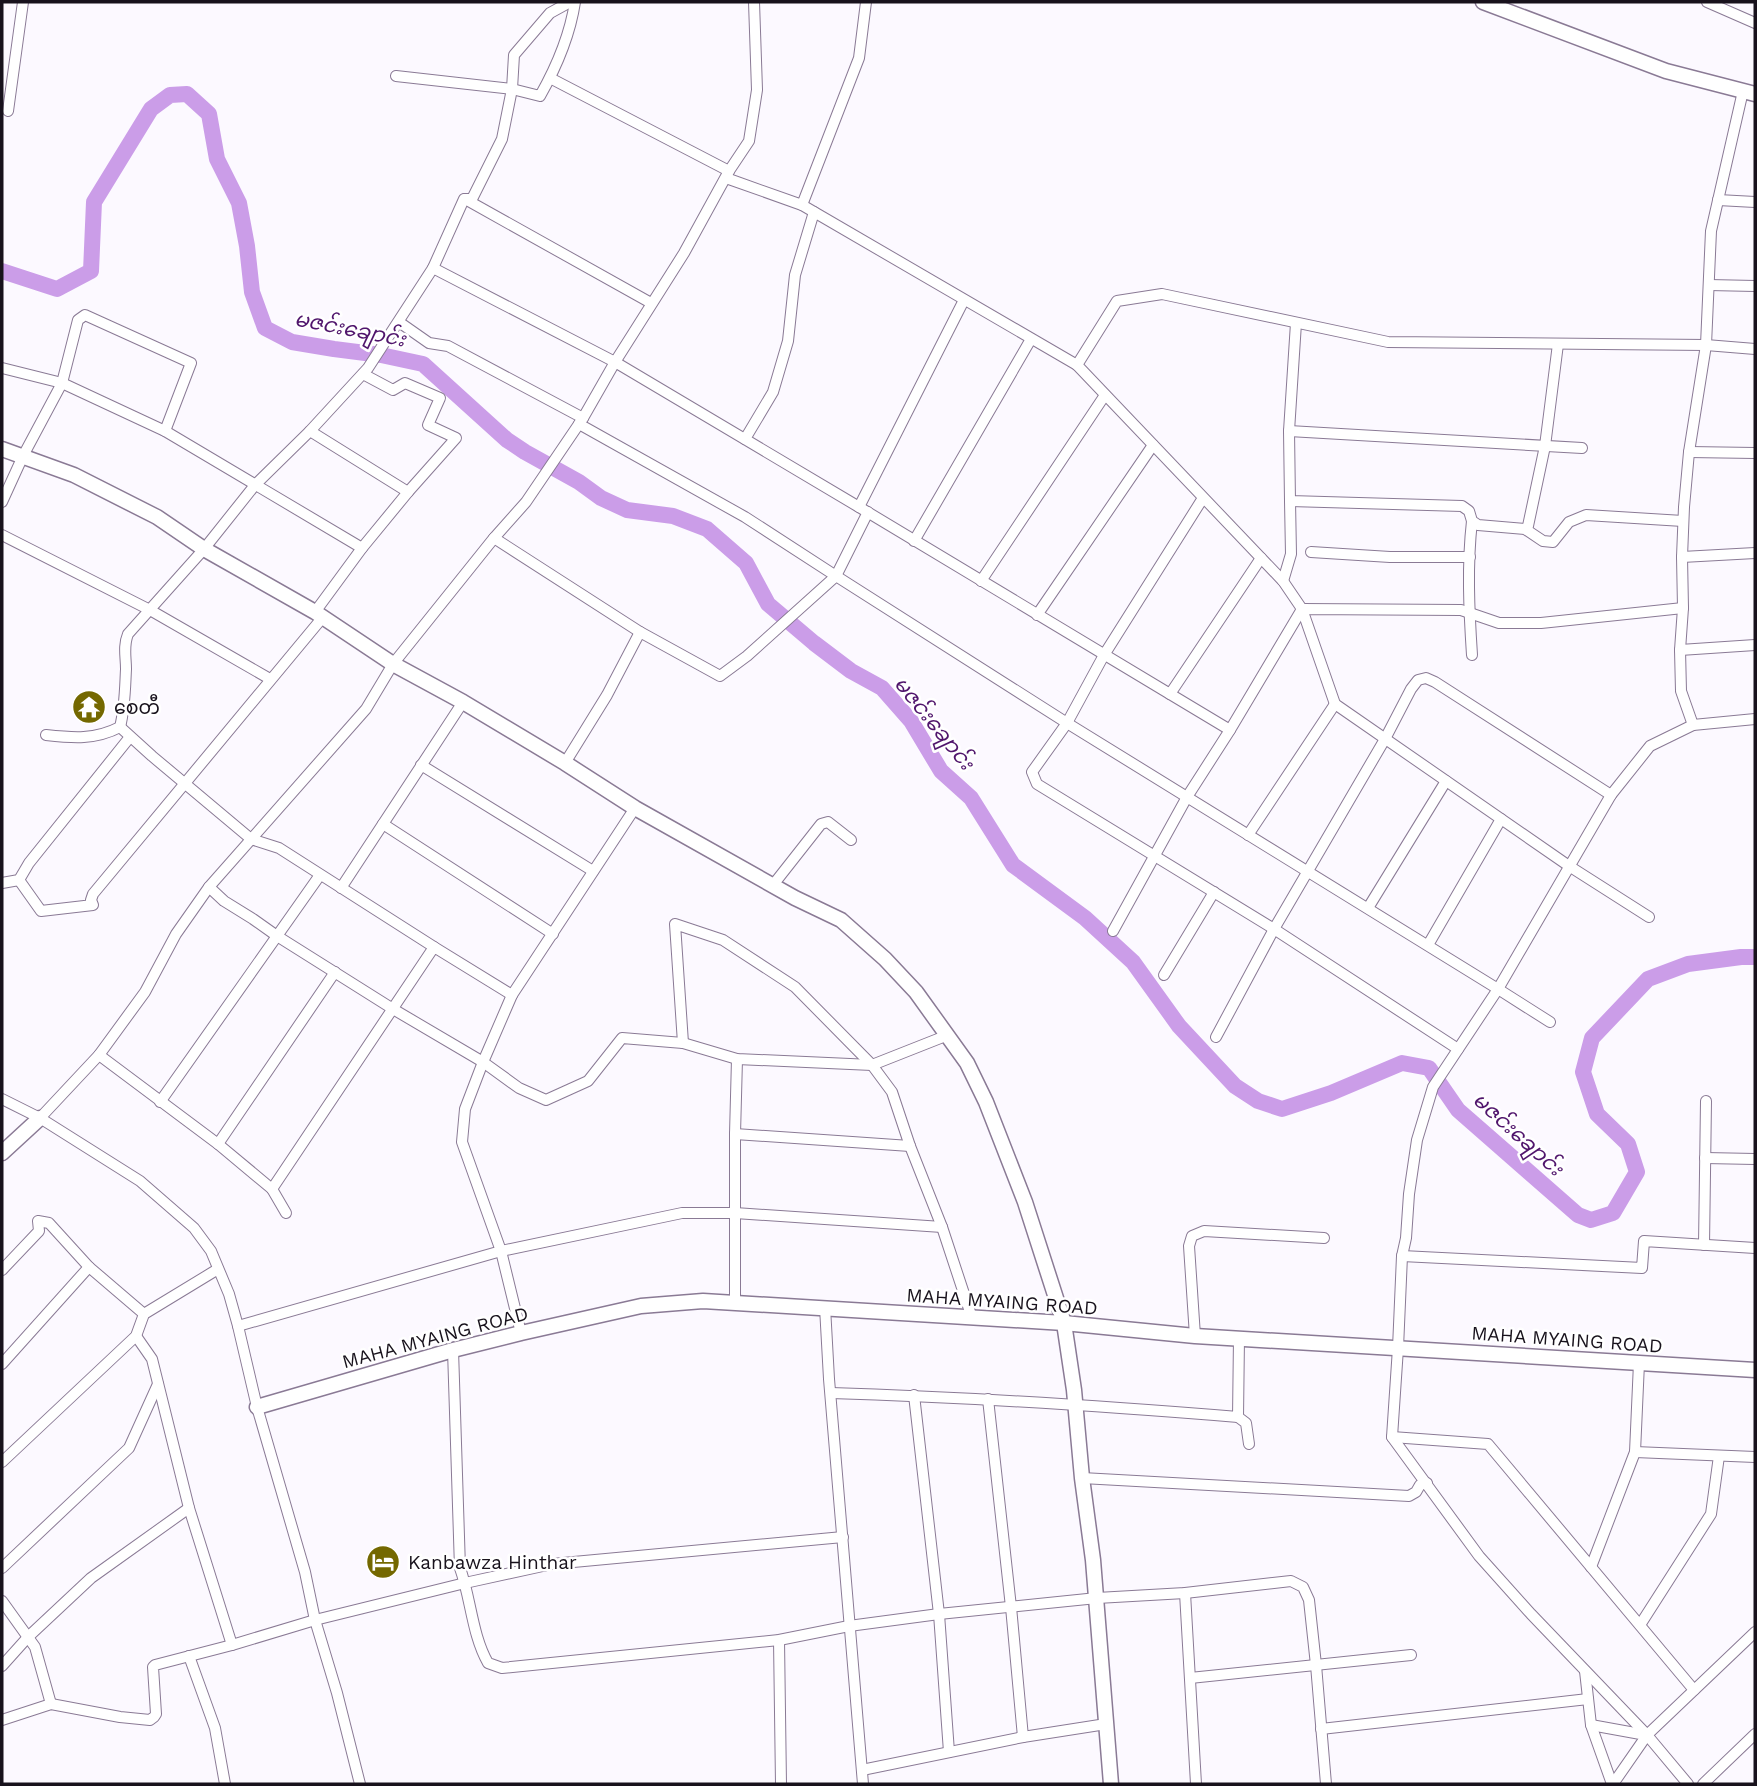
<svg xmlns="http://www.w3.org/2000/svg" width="1757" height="1786" font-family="'Work Sans','Noto Sans Myanmar',sans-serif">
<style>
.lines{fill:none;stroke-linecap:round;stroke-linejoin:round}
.river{stroke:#cb9de8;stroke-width:16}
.street-casing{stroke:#8a7a95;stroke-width:12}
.secondary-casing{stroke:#8a7a95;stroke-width:17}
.street{stroke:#fff;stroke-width:10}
.secondary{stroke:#fff;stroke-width:14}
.labels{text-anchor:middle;stroke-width:5;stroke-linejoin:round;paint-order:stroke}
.poi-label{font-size:19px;fill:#18121c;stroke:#fff;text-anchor:start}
.street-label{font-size:19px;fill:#18121c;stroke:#fff}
.water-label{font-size:21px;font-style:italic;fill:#50156c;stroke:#fff}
</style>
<rect width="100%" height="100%" fill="#fcf9ff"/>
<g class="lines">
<polyline class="river" points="2,271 57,289 91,271 94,202 151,109 170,95 187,94 209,114 217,159 239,203 247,246 252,292 265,328 292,342 334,349 381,355 423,364 507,440 525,452 579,482 601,498 627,510 673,516 707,529 746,563 768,604 814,643 851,671 882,688 911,721 941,771 971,798 1013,865 1085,918 1133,962 1179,1026 1235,1086 1258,1101 1282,1109 1331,1093 1402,1063 1429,1068 1458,1110 1578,1215 1591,1220 1613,1213 1637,1172 1628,1144 1597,1114 1583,1072 1592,1038 1648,979 1688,964 1741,957 1755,957"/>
<g class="street-casing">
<g id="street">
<polyline points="1707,2 1755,23"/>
<path d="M 396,76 L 512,89 L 540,96 C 557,66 570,35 575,2"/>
<polyline points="550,78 729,171"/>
<polyline points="8,111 23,2"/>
<polyline points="726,178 802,205 1077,365"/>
<polyline points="465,199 651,303"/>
<polyline points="1718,200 1755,202"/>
<polyline points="802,205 859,58 866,2"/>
<polyline points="433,268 615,362 859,507 1170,694 1261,558"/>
<polyline points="1709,285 1755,286"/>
<polyline points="399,322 429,343 448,346 583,418"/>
<polyline points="1296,323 1289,431 1290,501 1462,506 1469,511 1472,521 1478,525 1525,529 1543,541 1553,542 1569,522 1586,515 1683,521"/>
<polyline points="2,368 62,383 165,431 362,548"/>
<polyline points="363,374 393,390 405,383 440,398 428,425 456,438 408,492"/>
<polyline points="579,424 745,517 836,576 868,512"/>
<polyline points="310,431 408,492 362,548 315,612"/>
<polyline points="1289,431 1582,448"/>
<polyline points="745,439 773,392 788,341 795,275 814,212"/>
<polyline points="1689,452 1755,453"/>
<polyline points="1203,498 1104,655 1067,723 1032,772 1037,784 1274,929 1458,1049"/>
<polyline points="2,502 23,456 62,383 78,320 85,315 191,363 165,431"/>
<polyline points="859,507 964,300"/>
<polyline points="1525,529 1528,526 1545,446 1558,344"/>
<polyline points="2,535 150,610 270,679"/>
<polyline points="494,538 640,632 720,676 747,656 836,576 1067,723 1498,989 1550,1022"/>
<polyline points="914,541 1031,339"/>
<polyline points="1311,552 1390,557 1470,557"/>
<polyline points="1682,557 1755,553"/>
<polyline points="981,581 1105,395"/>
<polyline points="1283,581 1291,554 1290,501"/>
<polyline points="1037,615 1153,445"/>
<polyline points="1680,650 1755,645"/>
<path d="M 1472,655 C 1469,610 1467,565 1472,521"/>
<polyline points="1170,694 1230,730"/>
<polyline points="1693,725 1681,691 1680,650 1683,608 1682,557 1684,507 1689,452 1706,345 1711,231 1743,91"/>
<polyline points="120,727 152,756 251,839 279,848 434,947"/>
<path d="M 46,735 C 73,738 95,740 120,727 C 125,708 125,688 126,669 C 126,657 123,646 128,634 L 204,549 L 255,485 L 310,431 L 368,368 L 433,268 L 464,199 L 472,199 L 502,139 L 512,89 L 514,55 L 550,13 L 570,2"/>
<polyline points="565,763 607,695 640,632"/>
<polyline points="421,765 593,871"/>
<polyline points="383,824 553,934"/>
<polyline points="1248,835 1335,704"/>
<polyline points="19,880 41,911 93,905 91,900 93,894 323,617"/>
<polyline points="2,883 19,880 29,863 130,737"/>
<polyline points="773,885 821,824 828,822 851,840"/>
<polyline points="209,887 224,901 253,919 277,936 393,1009 483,1062 519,1088 546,1100 588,1081 622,1038 683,1043 737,1059 872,1065 948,1035"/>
<polyline points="341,888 463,702"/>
<polyline points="1368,908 1446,781"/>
<polyline points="1649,917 1569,866 1335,704 1302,609 1283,581 1077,365 1117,301 1162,294 1388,342 1706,345 1755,349"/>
<polyline points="1113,931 1187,797 1230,730 1302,609 1461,610 1499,623 1541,623 1683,608"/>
<polyline points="1428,945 1501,819"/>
<polyline points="1164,975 1214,892"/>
<polyline points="512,995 483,1062 465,1109 462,1142 501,1251 521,1333"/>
<polyline points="1216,1037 1274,929 1385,739 1411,689 1418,680 1426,678 1435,682 1611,795"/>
<polyline points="683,1043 675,924 723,940 795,987 872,1065 892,1092 910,1146 942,1227 972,1318"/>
<polyline points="99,1055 145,992 176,934 209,887 366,709 393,664 494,538 526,502 583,418 615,362 684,253 729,171 749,141 757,90 754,2"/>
<polyline points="2,1099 40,1118 140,1181 194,1228 211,1251 229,1294 238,1326 257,1407 305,1572 315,1620 337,1693 360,1784"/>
<polyline points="160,1102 320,875"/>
<polyline points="40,1118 99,1055 218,1144 272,1189 434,947 512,995 635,808"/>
<polyline points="735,1134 910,1146"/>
<polyline points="218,1144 335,972"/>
<polyline points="1705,1158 1755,1159"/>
<polyline points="272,1189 286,1213"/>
<polyline points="1704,1245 1706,1101"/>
<polyline points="1402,1256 1642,1268 1644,1241 1755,1248"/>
<polyline points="2,1270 39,1231 38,1221 49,1223 89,1267 144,1314"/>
<polyline points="735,1303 735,1134 737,1059"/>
<polyline points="825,1307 829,1379 863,1784"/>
<polyline points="238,1326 501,1251 682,1213 735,1213 942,1227"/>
<polyline points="136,1336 152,1359 189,1508 232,1645"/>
<polyline points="1195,1336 1189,1246 1192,1236 1204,1231 1324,1238"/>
<path d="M 453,1350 L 460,1568 C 471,1599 472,1635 488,1663 L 502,1668 L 779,1640 L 849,1626 L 939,1614 L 1097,1598 L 1185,1593 L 1291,1581 L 1303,1587 L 1309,1600 L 1316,1665 L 1326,1784"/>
<polyline points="2,1364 89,1267"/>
<path d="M 831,1393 C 967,1397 1103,1406 1238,1417 L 1239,1338"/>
<polyline points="914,1395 939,1614 949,1752"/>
<polyline points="988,1399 1011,1607 1023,1737 1106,1724"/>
<polyline points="1238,1417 1246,1423 1249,1444"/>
<polyline points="1392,1437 1488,1444 1694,1690"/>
<polyline points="1635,1452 1755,1457"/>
<polyline points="2,1462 136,1336 144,1314 218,1269"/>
<polyline points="1082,1478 1409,1496 1416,1492 1420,1485 1427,1483"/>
<polyline points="1591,1567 1635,1452 1639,1363"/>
<polyline points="2,1568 129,1448 158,1384"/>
<polyline points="1185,1593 1196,1784"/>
<polyline points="2,1601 35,1647 51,1704"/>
<polyline points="1640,1625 1711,1514 1719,1456"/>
<polyline points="779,1640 781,1784"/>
<polyline points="189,1656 215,1728 225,1784"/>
<polyline points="2,1666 28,1637 91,1578 189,1508"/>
<polyline points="1585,1671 1591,1725 1612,1784"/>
<polyline points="1190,1678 1411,1655"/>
<polyline points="2,1720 51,1704 120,1717 150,1720 154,1717 156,1714 153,1667 155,1665 232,1645 315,1620 465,1583 552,1564 843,1537"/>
<polyline points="1591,1725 1646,1735"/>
<polyline points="1321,1729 1588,1699"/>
<polyline points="862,1770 1023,1737"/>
<polyline points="1613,1784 1647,1735 1755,1632"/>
<polyline points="1688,1784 1647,1735 1531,1614 1479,1556 1392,1437 1398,1348 1402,1256 1406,1238 1409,1194 1417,1140 1433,1087 1498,989 1611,795 1650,746 1693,725 1755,719"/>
<polyline points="1703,1784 1755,1734"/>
</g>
</g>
<g class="secondary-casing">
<g id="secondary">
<polyline points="1483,2 1666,71 1755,94"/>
<polyline points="2,449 74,475 157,517 204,549 315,612 393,664 463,702 565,763 635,808 795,898 841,920 885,959 916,992 967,1063 986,1102 1025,1202 1064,1323 1074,1390 1082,1478 1093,1560 1111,1784"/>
<polyline points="2,1153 40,1118"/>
<polyline points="257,1407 453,1350 521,1333 641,1306 703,1301 1064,1323 1195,1336 1755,1370"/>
</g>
</g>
<use href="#street" class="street"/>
<use href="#secondary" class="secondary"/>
</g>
<defs>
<g id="temple-disc" transform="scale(1.75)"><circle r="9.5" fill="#746800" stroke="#fff"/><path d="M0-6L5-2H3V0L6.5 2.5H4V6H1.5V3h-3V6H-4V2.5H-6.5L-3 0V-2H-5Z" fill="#fff"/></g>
<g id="hotel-disc" transform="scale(1.75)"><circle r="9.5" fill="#746800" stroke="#fff"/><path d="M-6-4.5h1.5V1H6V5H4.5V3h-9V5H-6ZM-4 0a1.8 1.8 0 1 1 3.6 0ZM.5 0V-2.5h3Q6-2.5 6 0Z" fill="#fff"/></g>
</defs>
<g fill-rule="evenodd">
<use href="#temple-disc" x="89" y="707"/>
<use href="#hotel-disc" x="383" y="1562"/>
</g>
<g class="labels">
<g class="poi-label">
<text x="114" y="714">စေတီ</text>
<text x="408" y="1569">Kanbawza Hinthar</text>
</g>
<g class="street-label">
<text transform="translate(1002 1301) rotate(4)" y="7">MAHA MYAING ROAD</text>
<text transform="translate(435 1337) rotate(-15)" y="7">MAHA MYAING ROAD</text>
<text transform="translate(1567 1339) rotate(4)" y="7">MAHA MYAING ROAD</text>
</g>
<g class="water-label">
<text transform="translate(350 329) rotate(11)" y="7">မဇင်းချောင်း</text>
<text transform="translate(934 723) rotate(51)" y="7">မဇင်းချောင်း</text>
<text transform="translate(1518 1134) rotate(42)" y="7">မဇင်းချောင်း</text>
</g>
</g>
<rect width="1757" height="1786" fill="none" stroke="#18121c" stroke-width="7"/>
</svg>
